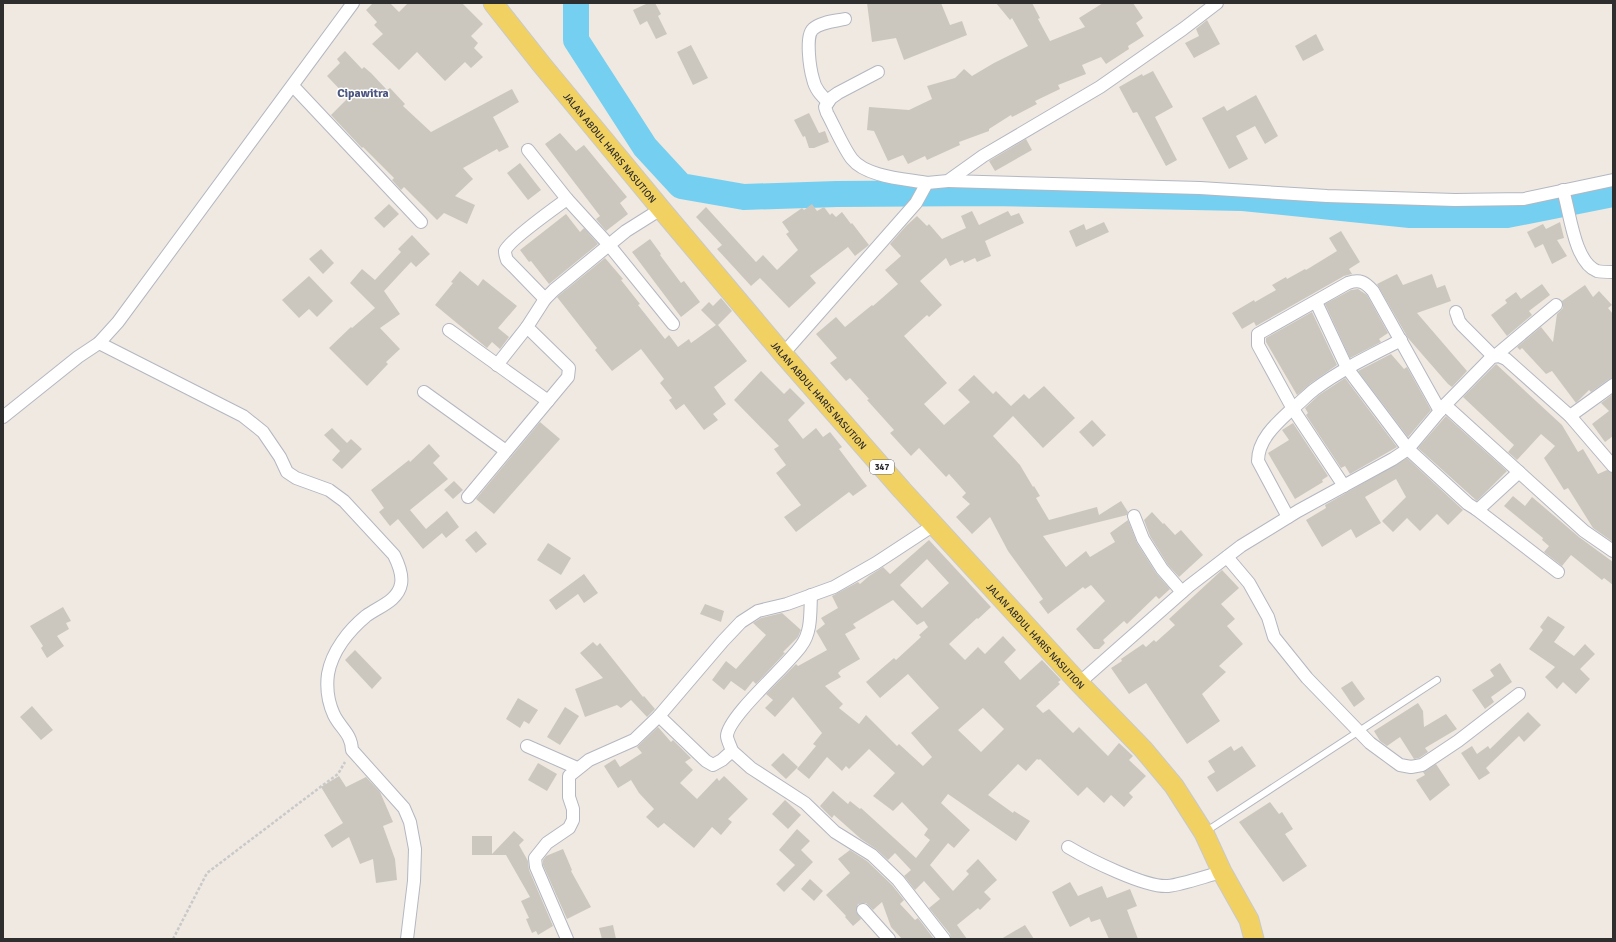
<svg xmlns="http://www.w3.org/2000/svg" width="1616" height="942" font-family="Signika,sans-serif">
<style>
.lines{fill:none;stroke-linecap:round;stroke-linejoin:round}
.river{stroke:#75cff0;stroke-width:26}
.building{fill:#cbc7bf;fill-rule:evenodd}
.service-casing{stroke:#b4b7c1;stroke-width:8}
.minor-casing{stroke:#b4b7c1;stroke-width:14}
.primary-casing{stroke:#c9c9c9;stroke-width:21}
.path{stroke:#c9c9c9;stroke-width:2.5;stroke-dasharray:3 2;stroke-linecap:butt}
.service{stroke:#fff;stroke-width:6}
.minor{stroke:#fff;stroke-width:12}
.primary{stroke:#f2d163;stroke-width:19}
.labels{text-anchor:middle;stroke-width:3;stroke-linejoin:round;paint-order:stroke}
.shield{fill:#fff;stroke:#6d6d6d;stroke-width:1}
.shield-label{font-size:9px;font-weight:bold;fill:#2e2e2e}
.street-label{font-size:10px;fill:#2e2e2e;stroke:#fff}
.quarter-label{font-size:12px;font-weight:bold;fill:#4d5680;stroke:#fff}
</style>
<rect width="100%" height="100%" fill="#efe9e1"/>
<g class="lines">
<polyline class="river" points="576,3 576,40 645,147 681,186 744,197 837,194 988,193 1243,198 1410,215 1507,215 1613,194"/>
</g>
<g class="building">
<polygon points="373,3 390,3 399,12 408,3 462,3 483,24 471,36 478,43 474,48 483,57 471,68 465,62 445,81 417,52 399,70 372,44 383,34 374,25 377,22 366,10"/>
<polygon points="648,3 655,3 661,14 658,16 667,34 656,39 647,21 640,25 633,10"/>
<polygon points="867,3 941,3 950,25 962,21 967,35 904,60 896,38 872,42"/>
<polygon points="996,3 1032,3 1040,18 1038,19 1050,41 1085,27 1079,18 1103,3 1133,3 1143,18 1136,23 1144,36 1128,46 1129,49 1106,64 1101,57 1082,65 1086,74 1058,85 1060,89 1035,101 1037,104 1012,117 1011,115 989,129 989,131 959,142 960,145 927,160 925,156 908,164 903,155 888,161 874,131 867,130 869,107 909,110 932,99 927,86 955,78 964,69 972,76 994,63 1028,46 1012,18 1010,20"/>
<polygon points="1207,20 1220,44 1194,58 1185,43 1199,36 1196,29"/>
<polygon points="1316,34 1324,50 1303,61 1295,46"/>
<polygon points="691,45 708,78 693,85 677,52"/>
<polygon points="345,51 362,69 364,67 371,73 387,90 390,88 405,104 403,106 431,132 512,89 519,102 493,117 509,147 499,152 497,149 463,168 473,179 455,196 475,205 467,224 444,213 437,220 404,187 401,190 392,180 394,178 363,147 362,148 331,115 348,98 327,76 340,63 337,59"/>
<polygon points="1153,71 1173,107 1155,117 1177,160 1166,166 1137,112 1133,113 1119,87 1142,74 1143,76"/>
<polygon points="1256,95 1278,136 1265,144 1255,126 1236,136 1248,159 1229,169 1202,118 1224,106 1227,111"/>
<polygon points="809,113 819,133 825,131 829,142 814,148 809,148 805,136 803,137 794,120"/>
<polygon points="560,133 576,151 584,145 627,197 620,203 628,214 606,231 596,219 600,216 545,144"/>
<polygon points="1026,139 1032,150 995,171 989,161"/>
<polygon points="520,163 541,190 528,200 507,173"/>
<polygon points="389,204 399,214 384,228 374,218"/>
<polygon points="812,204 817,211 824,207 830,215 832,213 836,217 842,212 851,224 852,223 869,245 855,256 848,247 810,276 816,283 789,308 760,278 751,286 717,249 722,245 696,217 706,207 756,262 763,255 777,270 798,250 786,234 789,232 782,222 802,208 804,210"/>
<polygon points="972,211 979,225 1008,211 1011,216 1019,213 1024,223 985,241 991,256 977,262 975,258 964,263 963,260 950,266 946,258 920,281 942,305 929,317 927,315 904,336 947,383 924,404 944,425 970,402 958,390 974,375 993,394 996,391 1011,406 1024,394 1029,399 1044,386 1075,418 1043,448 1013,416 993,436 1020,465 1033,487 1034,486 1040,496 1036,498 1049,520 1097,507 1099,515 1121,501 1128,512 1127,515 1043,536 1066,567 1086,551 1090,557 1115,542 1110,533 1128,520 1137,543 1156,573 1170,589 1159,599 1156,596 1127,624 1124,621 1103,640 1105,643 1099,649 1094,649 1076,629 1105,601 1091,585 1085,589 1083,587 1048,614 1039,602 1043,599 1008,551 990,517 972,534 956,517 970,504 962,497 966,493 949,474 946,477 919,448 911,456 890,433 894,430 867,400 869,399 850,378 846,381 830,363 837,358 816,334 836,317 845,327 872,305 873,306 898,284 885,270 901,256 890,244 906,226 917,216 927,226 929,224 942,239 966,228 961,216"/>
<polygon points="566,214 580,232 584,228 598,244 549,284 531,261 529,262 520,250"/>
<polygon points="1104,222 1109,232 1076,247 1069,231 1084,224 1086,230"/>
<polygon points="1560,222 1564,238 1557,240 1567,256 1552,264 1543,244 1535,248 1527,232 1543,224 1546,229"/>
<polygon points="1341,231 1360,262 1349,269 1352,274 1344,276 1256,326 1254,322 1242,329 1232,313 1254,300 1255,302 1276,290 1272,285 1286,277 1287,279 1305,269 1306,270 1337,251 1329,238"/>
<polygon points="412,235 430,254 416,267 411,262 384,291 400,314 380,328 400,349 386,362 388,364 367,386 329,348 351,327 352,328 375,308 350,283 362,269 375,280 401,252 398,249"/>
<polygon points="650,239 661,254 660,255 681,283 684,281 700,302 681,317 632,252"/>
<polygon points="321,249 334,263 323,274 309,259"/>
<polygon points="605,258 623,279 621,280 640,304 638,305 665,339 669,335 678,347 689,339 691,343 716,325 701,310 709,302 713,306 721,298 732,311 718,325 747,361 714,387 726,404 713,414 718,420 704,430 684,404 676,410 669,400 672,398 660,383 664,379 641,349 612,371 595,350 597,348 557,297"/>
<polygon points="460,271 478,286 483,279 517,306 498,328 509,337 500,349 492,342 487,348 435,305 453,283 451,282"/>
<polygon points="1397,274 1403,285 1432,274 1437,288 1445,285 1451,301 1417,313 1467,371 1452,387 1448,384 1408,338 1377,284"/>
<polygon points="309,276 333,301 317,317 309,309 299,318 282,300"/>
<polygon points="1542,284 1550,295 1529,311 1532,315 1507,336 1491,315 1507,303 1505,300 1516,292 1521,299"/>
<polygon points="1585,285 1593,297 1599,291 1612,305 1608,308 1613,314 1613,378 1609,379 1591,392 1589,390 1576,403 1552,371 1546,374 1522,348 1520,350 1517,347 1541,327 1553,342 1557,314 1563,308 1562,301"/>
<polygon points="1358,289 1367,295 1388,333 1379,339 1381,342 1350,358 1325,304 1351,290"/>
<polygon points="1312,312 1337,365 1311,383 1297,395 1266,342 1266,338"/>
<polygon points="1391,354 1404,369 1407,367 1431,410 1408,437 1358,371"/>
<polygon points="1496,364 1562,425 1578,452 1583,449 1598,474 1607,470 1613,473 1613,542 1593,528 1568,488 1564,490 1544,458 1555,446 1541,434 1517,460 1508,452 1514,445 1463,397"/>
<polygon points="761,371 784,394 790,388 805,403 788,420 803,439 816,428 823,437 830,432 842,447 839,449 867,486 853,496 849,492 796,532 784,517 801,505 776,473 786,465 774,449 779,446 734,400"/>
<polygon points="1345,378 1397,447 1350,474 1345,466 1341,468 1306,415 1308,413 1305,408 1319,395"/>
<polygon points="1613,394 1613,436 1605,442 1592,424 1609,411 1601,403"/>
<polygon points="1446,416 1507,471 1477,501 1418,448"/>
<polygon points="1092,420 1106,435 1093,447 1079,432"/>
<polygon points="540,422 560,439 494,514 476,499"/>
<polygon points="1293,423 1328,476 1322,480 1323,482 1295,499 1268,453 1289,440 1282,430"/>
<polygon points="332,428 347,443 351,439 362,449 342,469 332,460 340,451 324,435"/>
<polygon points="429,444 440,456 433,463 448,479 410,510 426,529 447,511 459,527 446,538 442,533 423,549 398,519 390,526 379,512 384,508 371,490 409,460 410,462"/>
<polygon points="1407,458 1463,510 1448,525 1437,514 1420,531 1407,518 1393,532 1382,521 1406,497 1396,479 1365,497 1381,523 1356,538 1351,529 1322,547 1306,520 1326,508 1325,505"/>
<polygon points="454,481 463,490 453,499 444,490"/>
<polygon points="1513,496 1525,506 1532,497 1579,537 1613,562 1613,585 1604,578 1602,580 1571,555 1562,566 1544,552 1549,546 1542,540 1543,538 1504,506"/>
<polygon points="1152,512 1163,524 1164,523 1175,535 1181,530 1203,555 1179,577 1168,565 1150,536 1144,520"/>
<polygon points="476,531 487,544 476,553 465,540"/>
<path d="M 929,540 L 991,607 L 978,619 L 977,618 L 949,644 L 965,660 L 978,647 L 985,654 L 1003,636 L 1016,650 L 1004,662 L 1020,680 L 1042,660 L 1061,680 L 1058,682 L 1060,684 L 1036,706 L 1043,713 L 1049,709 L 1073,733 L 1079,727 L 1108,756 L 1119,743 L 1133,756 L 1129,760 L 1146,776 L 1129,793 L 1133,797 L 1124,807 L 1111,795 L 1104,803 L 1087,787 L 1078,796 L 1040,759 L 1039,760 L 1037,759 L 1026,771 L 1018,764 L 988,795 L 1013,813 L 1014,811 L 1030,821 L 1016,841 L 948,794 L 941,803 L 970,830 L 954,848 L 948,843 L 930,865 L 953,891 L 969,874 L 966,871 L 978,859 L 997,880 L 984,892 L 991,899 L 980,910 L 978,908 L 957,925 L 967,939 L 951,939 L 950,934 L 929,908 L 940,899 L 924,881 L 915,890 L 904,876 L 911,870 L 895,853 L 888,860 L 876,849 L 861,839 L 834,815 L 832,818 L 820,806 L 833,791 L 848,804 L 850,801 L 860,809 L 861,808 L 916,858 L 930,840 L 924,835 L 928,829 L 902,802 L 893,811 L 873,796 L 895,773 L 869,749 L 849,769 L 846,766 L 842,771 L 827,757 L 809,779 L 797,769 L 816,746 L 813,744 L 822,733 L 793,697 L 775,717 L 765,708 L 773,700 L 766,694 L 796,664 L 798,666 L 827,650 L 816,631 L 825,624 L 821,618 L 838,608 L 832,596 L 858,582 L 860,584 L 869,576 L 883,567 L 890,574 ZM 927,559 L 949,583 L 922,608 L 900,585 ZM 893,600 L 917,625 L 924,621 L 928,627 L 919,635 L 921,637 L 896,660 L 894,658 L 866,682 L 880,698 L 908,674 L 939,708 L 911,733 L 932,757 L 923,766 L 899,744 L 897,746 L 866,715 L 859,724 L 839,708 L 843,704 L 825,686 L 841,677 L 838,673 L 841,670 L 860,659 L 845,634 L 856,628 L 853,624 ZM 983,708 L 1004,729 L 981,752 L 958,730 Z"/>
<polygon points="548,543 571,558 561,575 537,560"/>
<polygon points="1222,570 1239,588 1221,604 1235,619 1227,626 1243,644 1219,666 1226,672 1202,694 1220,721 1187,744 1146,683 1129,694 1111,668 1122,661 1121,659 1143,644 1146,647 1154,640 1156,642 1175,625 1169,619"/>
<polygon points="584,574 598,593 584,603 578,594 556,610 549,600"/>
<polygon points="705,604 724,611 721,622 700,614"/>
<polygon points="63,607 71,621 66,623 69,629 57,636 64,646 47,658 41,648 43,646 30,626"/>
<polygon points="782,613 801,630 800,632 798,637 783,652 785,653 756,684 753,681 745,691 731,681 724,690 712,680 726,661 736,669 766,635 753,623 761,618"/>
<polygon points="1548,616 1565,627 1554,642 1574,656 1585,644 1595,654 1580,669 1590,679 1576,694 1563,682 1557,689 1545,677 1555,667 1529,649 1543,630 1540,627"/>
<polygon points="593,642 597,646 600,643 643,697 644,696 655,709 647,717 631,700 621,708 617,705 585,717 575,689 603,678 580,653"/>
<polygon points="355,650 382,678 372,689 345,660"/>
<polygon points="1500,663 1512,682 1491,697 1494,702 1485,709 1472,690 1494,676 1490,670"/>
<polygon points="1352,681 1365,699 1354,707 1341,688"/>
<polygon points="518,698 538,710 529,724 524,721 520,728 506,719"/>
<polygon points="1418,703 1423,711 1424,727 1446,714 1457,729 1425,748 1428,752 1419,758 1414,759 1400,737 1387,746 1380,741 1374,731"/>
<polygon points="32,706 53,730 41,740 20,717"/>
<polygon points="565,707 579,716 560,745 547,737"/>
<polygon points="1528,712 1541,725 1524,742 1519,736 1486,768 1490,773 1479,780 1461,753 1472,746 1477,754 1488,746 1490,749"/>
<polygon points="658,727 671,742 673,740 691,758 685,762 693,770 680,783 697,799 717,778 719,781 724,776 748,799 728,819 732,822 721,835 712,827 694,848 664,823 658,828 646,817 654,809 639,793 631,780 618,788 604,766 615,759 620,767 642,753 637,747"/>
<polygon points="1231,746 1234,751 1242,746 1256,766 1217,792 1207,777 1215,772 1208,761"/>
<polygon points="783,753 798,767 786,779 771,765"/>
<polygon points="538,763 557,774 547,791 528,780"/>
<polygon points="1436,764 1450,785 1430,801 1416,780 1425,775 1423,772"/>
<polygon points="339,776 346,787 366,777 380,792 393,822 383,826 395,859 397,880 376,883 373,859 360,864 349,837 332,848 324,835 343,823 321,787"/>
<polygon points="785,800 801,815 788,829 772,814"/>
<polygon points="1270,802 1279,814 1282,812 1293,829 1285,834 1307,866 1283,882 1239,822"/>
<polygon points="797,829 810,841 801,850 813,862 784,892 776,884 795,865 779,850"/>
<polygon points="514,831 524,840 519,845 528,861 529,870 553,926 538,935 536,931 532,933 526,919 529,918 521,901 530,897 506,855 472,855 472,836 492,836 492,854"/>
<polygon points="563,849 572,870 571,871 591,907 567,919 543,865 543,860 546,856"/>
<polygon points="850,850 867,861 892,885 904,900 900,904 915,920 918,918 934,939 902,939 891,927 882,902 873,910 866,903 858,904 856,911 861,919 853,926 845,917 846,916 826,895 850,873 838,859"/>
<polygon points="810,879 823,891 814,901 801,889"/>
<polygon points="1070,882 1078,896 1102,886 1107,898 1130,889 1137,906 1127,910 1138,939 1109,939 1100,919 1091,922 1089,917 1070,927 1052,892"/>
<polygon points="613,925 616,939 602,939 599,928"/>
<polygon points="1025,925 1034,939 1001,939"/>
</g>
<g class="lines">
<g class="service-casing">
<polyline id="service" points="1205,832 1437,680"/>
</g>
<g class="minor-casing">
<g id="minor">
<path d="M 878,72 L 838,93 L 831,98 L 825,107 L 827,113 C 834,126 844,149 852,159 C 866,177 906,179 927,183"/>
<polyline points="293,86 421,222"/>
<path d="M 828,102 C 821,95 815,89 813,79 C 810,69 805,36 813,29 C 820,22 836,21 845,19"/>
<polyline points="528,150 567,199 609,245 673,324"/>
<polyline points="948,181 1200,188 1327,196 1455,200 1524,199 1613,180"/>
<path d="M 1563,190 C 1570,212 1574,262 1597,271 C 1602,272 1608,272 1613,272"/>
<path d="M 545,299 L 507,260 C 506,257 505,255 505,251 C 508,241 556,207 567,199"/>
<polyline points="1316,302 1347,368 1408,449 1468,504 1476,509 1480,508 1519,472"/>
<polyline points="1456,312 1459,321 1462,325 1493,356"/>
<polyline points="449,330 548,401"/>
<path d="M 99,343 L 243,416 L 263,432 L 280,457 L 287,472 L 296,478 L 329,490 L 344,501 L 394,555 C 398,563 403,574 401,584 C 398,601 378,607 366,616 C 349,630 332,651 328,674 C 326,689 328,702 334,715 C 341,729 351,733 352,750 L 404,808 L 410,822 L 415,849 L 414,881 L 407,939"/>
<polyline points="783,354 916,203 927,183 948,181 983,156 1100,87 1183,29 1217,3"/>
<polyline points="1495,356 1556,305"/>
<polyline points="497,365 527,327"/>
<polyline points="424,392 506,451"/>
<polyline points="1445,405 1584,531 1613,551"/>
<polyline points="1570,416 1613,385"/>
<polyline points="3,417 78,357 99,343 118,322 353,3"/>
<path d="M 1344,486 L 1293,409 L 1258,345 L 1258,334 L 1348,283 C 1360,279 1365,282 1373,291 L 1440,411"/>
<polyline points="468,497 568,377 569,368 527,327 545,299 554,290 626,231 661,209"/>
<polyline points="1476,509 1558,572"/>
<polyline points="1134,516 1143,539 1162,569 1182,592"/>
<path d="M 1288,517 L 1258,461 C 1258,439 1277,423 1292,409 C 1300,403 1307,395 1315,389 C 1342,369 1372,355 1401,340"/>
<polyline points="1227,557 1249,583 1268,617 1274,637 1307,678 1370,743 1400,765 1411,767 1422,765 1458,741 1519,694"/>
<polyline points="1079,683 1189,586 1241,546 1298,511 1393,459 1408,449 1445,405 1492,357 1499,356 1506,359 1570,416 1613,466"/>
<polyline points="659,716 706,761 713,765 722,760 732,751 751,768 805,803 835,832 872,855 898,880 944,939"/>
<polyline points="527,746 577,768"/>
<path d="M 732,751 C 731,747 727,740 727,736 C 728,716 788,665 801,646 C 812,632 810,612 811,595"/>
<path d="M 1068,847 C 1088,859 1146,888 1168,886 C 1184,884 1206,876 1222,872"/>
<polyline points="863,910 889,939"/>
<polyline points="567,939 536,867 535,858 547,843 569,828 573,820 573,809 569,797 569,776 589,760 634,740 659,716 723,641 741,622 758,611 787,604 834,587 876,563 934,525"/>
</g>
</g>
<g class="primary-casing">
<g id="primary">
<path id="s1" d="M 493,3 L 542,65 L 661,209 L 783,354 L 902,490 L 1079,683 L 1143,749 L 1174,786 L 1204,833 L 1222,872 L 1249,920 L 1254,939"/>
</g>
</g>
<polyline class="path" points="173,939 207,873 323,785 338,774 345,762"/>
<use href="#service" class="service"/>
<use href="#minor" class="minor"/>
<use href="#primary" class="primary"/>
</g>
<g class="labels">
<rect class="shield" x="870" y="460" width="24" height="14" rx="3"/>
<g class="shield-label">
<text x="882" y="470">347</text>
</g>
<g class="street-label">
<text dy="4" stroke="none"><textPath href="#s1" startOffset="186">JALAN ABDUL HARIS NASUTION</textPath></text>
<text dy="4" stroke="none"><textPath href="#s1" startOffset="510">JALAN ABDUL HARIS NASUTION</textPath></text>
<text dy="4" stroke="none"><textPath href="#s1" startOffset="834">JALAN ABDUL HARIS NASUTION</textPath></text>
</g>
<g class="quarter-label">
<text x="363" y="97">Cipawitra</text>
</g>
</g>
<rect width="1616" height="942" fill="none" stroke="#2e2e2e" stroke-width="8"/>
</svg>
